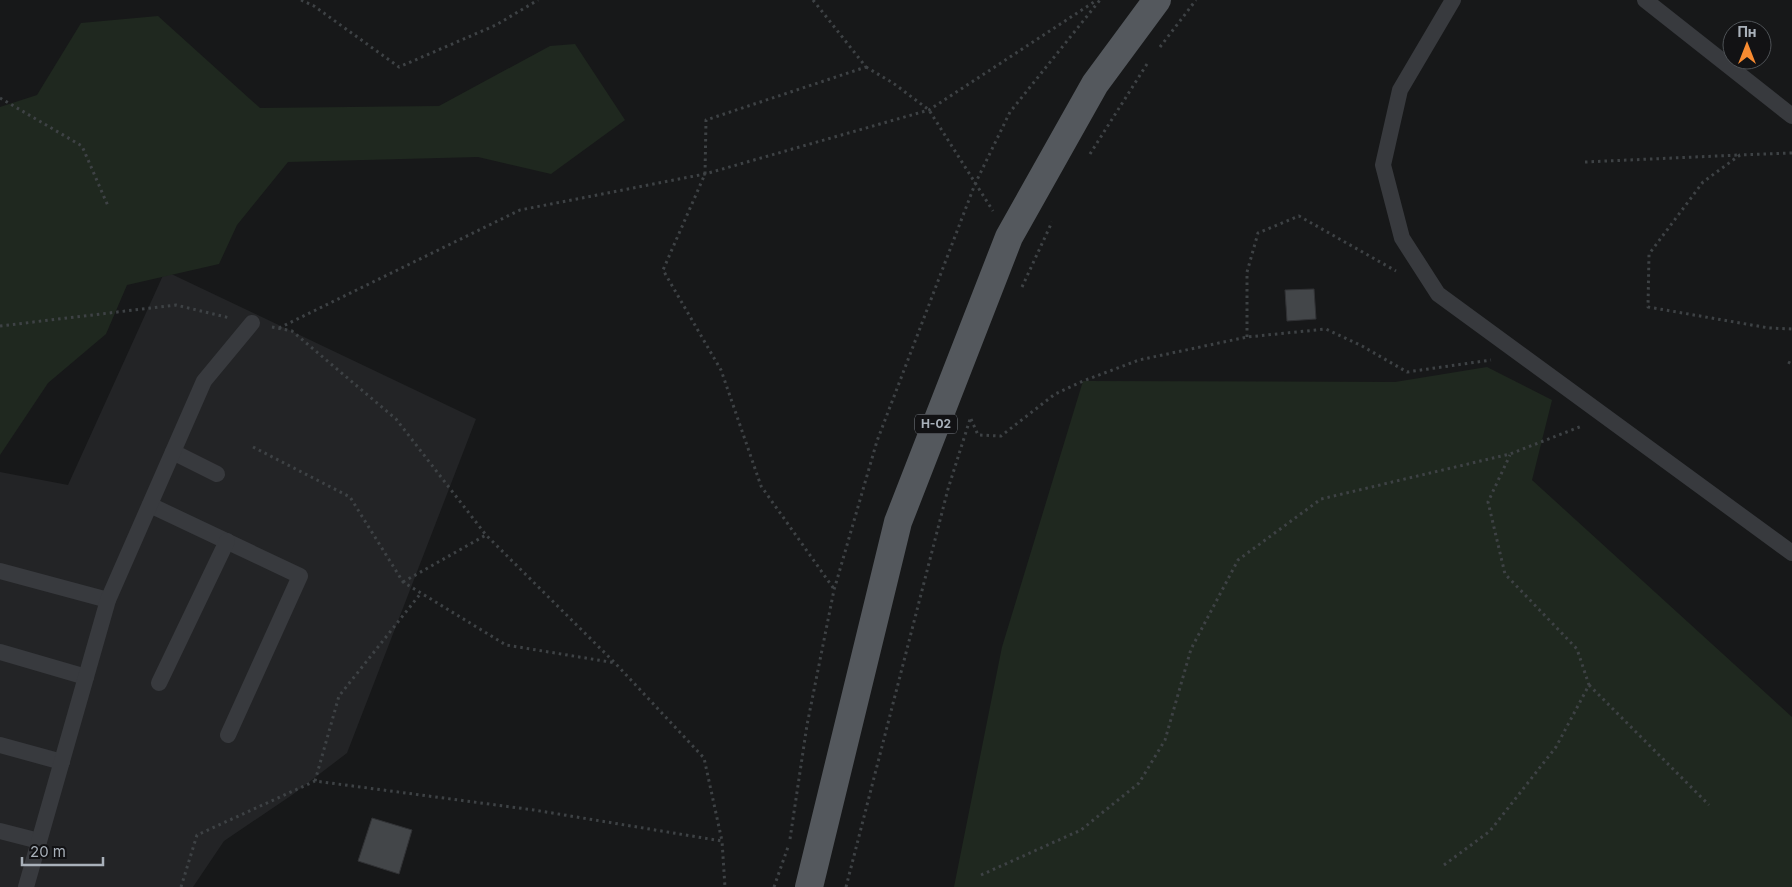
<svg xmlns="http://www.w3.org/2000/svg" width="1792" height="887" font-family="Inter,sans-serif">
<style>
.built{fill:#232426}
.green{fill:#1f281f}
.building{fill:#434649;stroke:#313235}
.lines{fill:none;stroke-linecap:round;stroke-linejoin:round}
.path{stroke:#3e4245;stroke-width:3;stroke-dasharray:2.5 4;stroke-linecap:butt}
.service{stroke:#383a3e;stroke-width:16}
.primary{stroke:#54585d;stroke-width:28}
.labels{text-anchor:middle;stroke-width:4;stroke-linejoin:round;paint-order:stroke}
.shield{fill:#121214;stroke:#7c8188;stroke-width:1}
.shield-label{font-size:12px;font-weight:bold;fill:#a9b1ba}
</style>
<rect width="100%" height="100%" fill="#171819"/>
<polygon class="built" points="165,271 476,419 347,753 292,795 224,841 193,887 0,887 0,472 68,485"/>
<g class="green">
<polygon points="158,16 260,108 439,106 550,46 575,44 625,120 551,174 478,157 288,162 237,225 219,264 127,285 106,334 48,383 0,455 0,107 37,95 81,23"/>
<polygon points="1487,367 1552,400 1532,480 1792,717 1792,887 954,887 1002,647 1083,381 1395,382"/>
</g>
<g class="building">
<polygon points="1314,289 1316,319 1287,321 1285,290"/>
<polygon points="372,818 412,830 399,874 358,861"/>
</g>
<g class="lines">
<g class="path">
<polyline points="301,0 314,6 399,67 496,25 538,0"/>
<polyline points="813,0 866,67 706,120 705,174 663,270 721,370 761,486 834,589"/>
<polyline points="1160,47 1196,0"/>
<polyline points="866,67 893,83 929,110 993,211"/>
<polyline points="0,98 82,146 108,206"/>
<polyline points="1792,153 1740,155 1703,182 1649,254 1648,307 1769,328 1792,329"/>
<polyline points="1090,154 1147,64"/>
<polyline points="1585,162 1739,155"/>
<polyline points="1022,287 1052,222"/>
<polyline points="0,326 176,305 230,318"/>
<polyline points="272,327 292,331 396,419 486,535 616,664 704,758 722,841"/>
<polyline points="279,328 520,210 705,174 929,110 1097,0"/>
<polyline points="1247,337 1247,272 1258,233 1299,216 1396,271"/>
<polyline points="1788,362 1792,364"/>
<polyline points="971,419 978,435 1001,436 1055,394 1083,381 1139,360 1247,337 1326,329 1362,346 1407,372 1491,360"/>
<polyline points="253,447 350,497 403,582 506,645 616,663"/>
<polyline points="403,582 486,535"/>
<polyline points="1589,685 1709,805"/>
<polyline points="315,781 339,696 421,593"/>
<polyline points="790,839 807,725 834,590 877,441 975,184 1010,112 1100,0"/>
<polyline points="1444,865 1490,831 1556,747 1589,685 1577,649 1505,574 1488,502 1510,455"/>
<polyline points="981,875 1081,830 1139,783 1165,740 1191,649 1238,560 1321,499 1510,454 1582,426"/>
<polyline points="181,887 197,835 315,781 534,810 722,841 725,887"/>
<polyline points="774,887 788,847"/>
<polyline points="846,887 948,489 971,416"/>
</g>
<g class="service">
<polyline points="1453,0 1400,90 1383,165 1402,238 1438,294 1792,553"/>
<polyline points="1645,0 1792,116"/>
<polyline points="173,452 217,474"/>
<polyline points="150,505 300,576 228,735"/>
<polyline points="0,571 108,600"/>
<polyline points="0,652 86,677"/>
<polyline points="159,683 227,541"/>
<polyline points="0,745 62,762"/>
<polyline points="0,831 39,841"/>
<polyline points="26,887 108,600 204,381 252,323"/>
</g>
<polyline class="primary" points="809,887 898,522 1009,237 1095,84 1157,0"/>
</g>
<g class="labels">
<rect class="shield" x="915" y="414.5" width="42" height="19" rx="4"/>
<g class="shield-label">
<text x="936" y="428">Н-02</text>
</g>
</g>
<g transform="translate(1747 45)"><circle r="24" fill="#121214" stroke="#4e5256"/>
<path d="M0-4L9 19L0 12L-9 19Z" fill="#f88b31"/>
<text y="-8" font-size="14" font-weight="bold" text-anchor="middle" fill="#a9b1ba">Пн</text>
</g>
<path d="M22 857v8h81v-8" fill="none" stroke="#a9b1ba" stroke-width="2.5"/>
<text x="30" y="857" font-size="15" fill="#a9b1ba" stroke="#121214" stroke-width="4" paint-order="stroke">20 m</text>
</svg>
